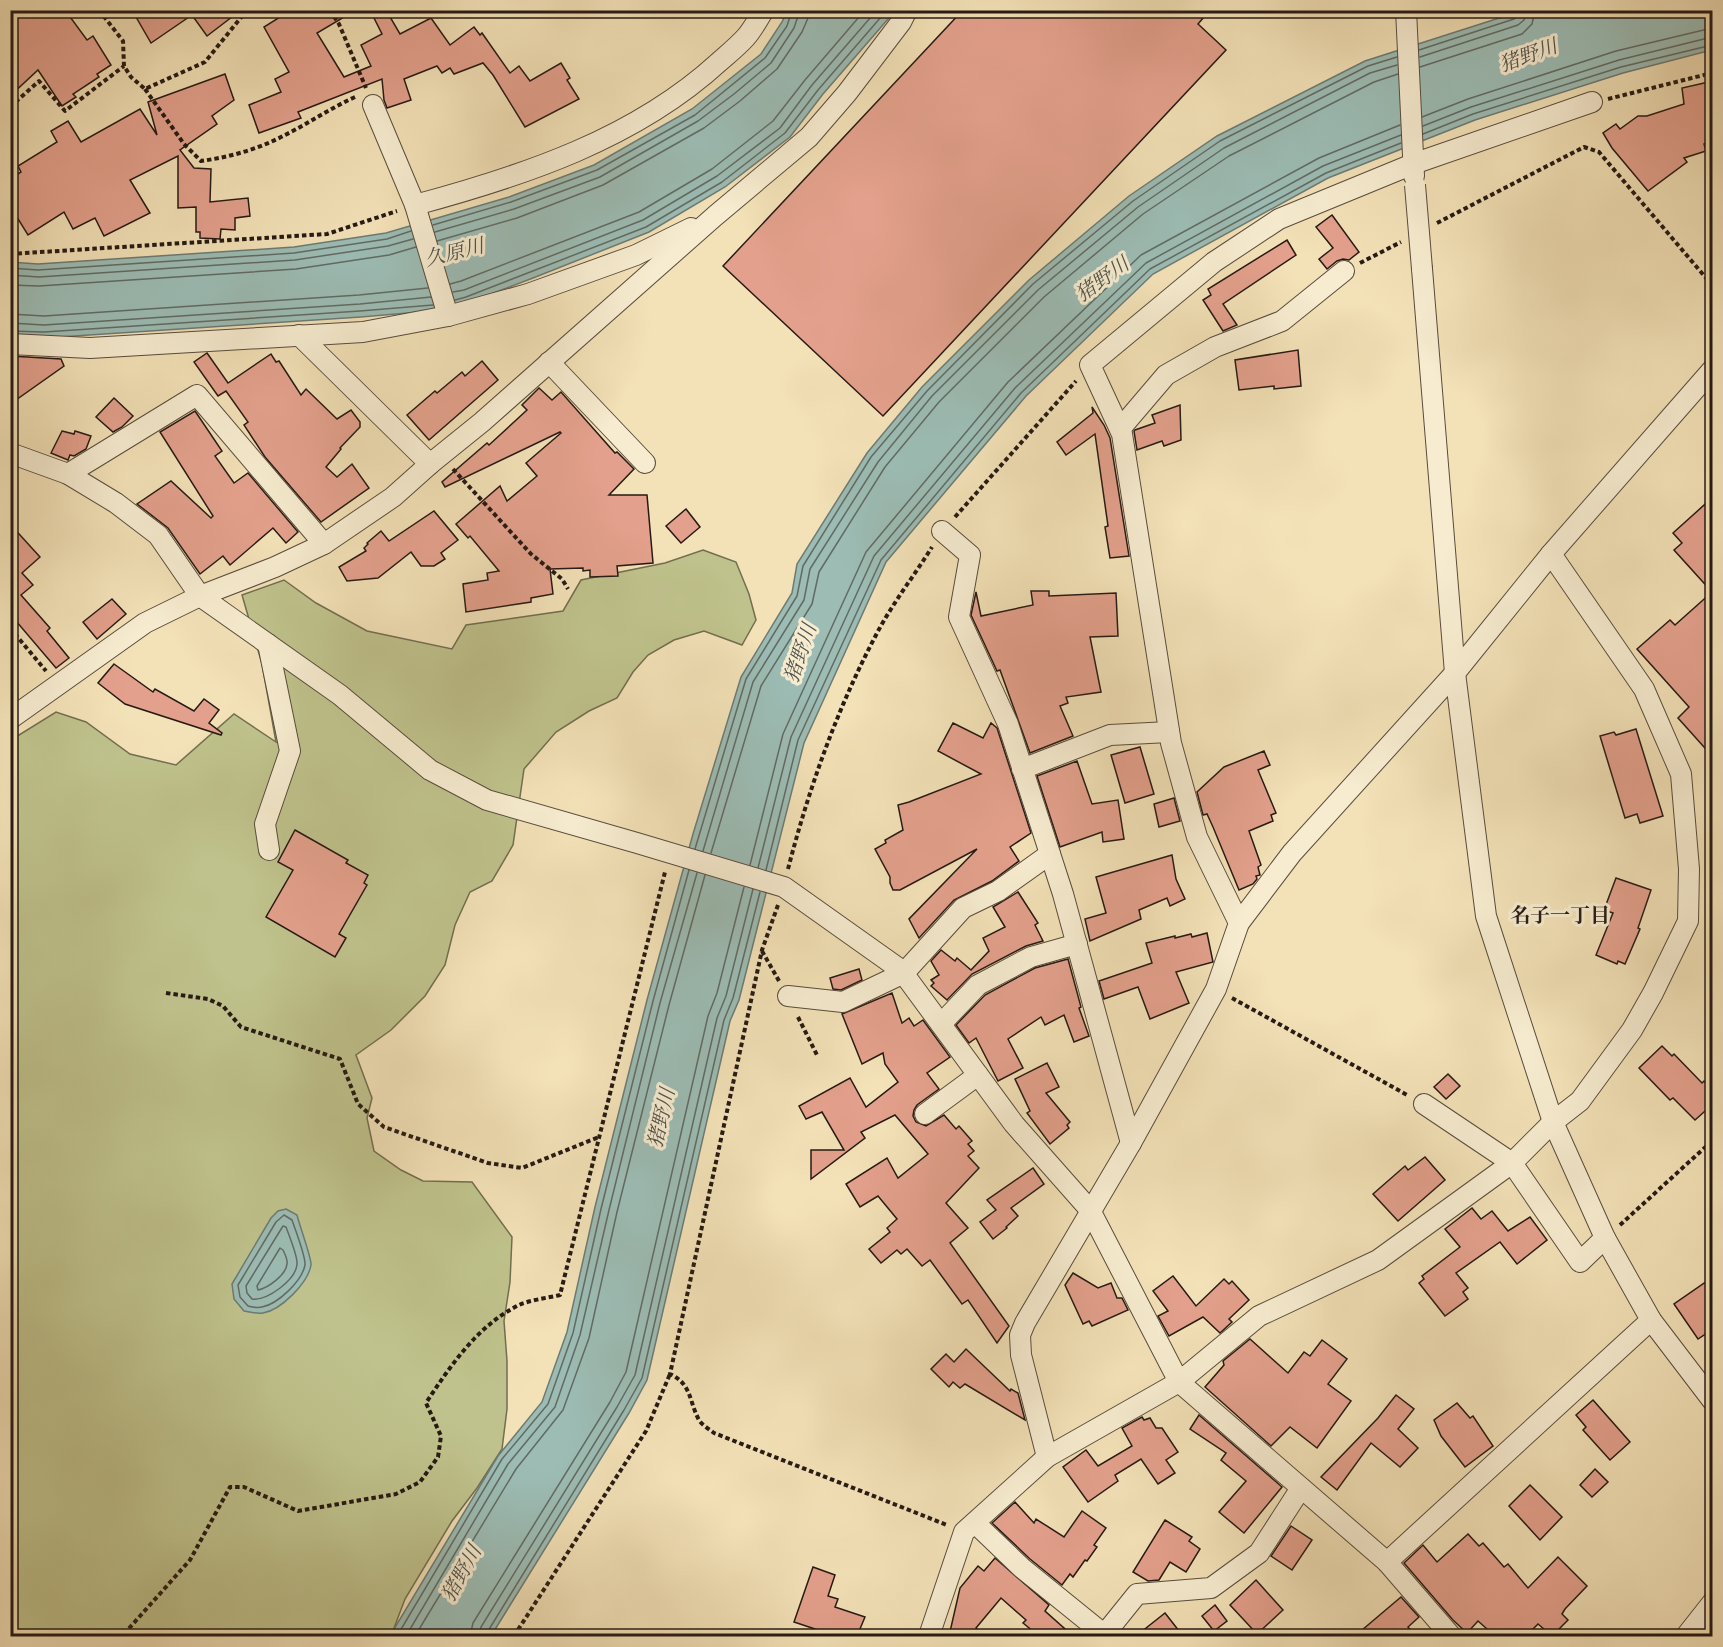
<svg xmlns="http://www.w3.org/2000/svg" width="1723" height="1647" font-family="'Libre Caslon Text','Noto Serif JP',serif">
<style>
.green{fill:#bfc28c;stroke:#726e50;stroke-width:1.5}
.water{fill:#9cbcb4;stroke:#6d7b74;stroke-width:1.5}
.lines{fill:none;stroke-linecap:round;stroke-linejoin:round}
.shore{stroke:#616b64;stroke-width:1.5}
.building{fill:#e3a08c;stroke:#261a14;stroke-width:1.5}
.minor-casing{stroke:#594c3d;stroke-width:22}
.path{stroke:#261a14;stroke-width:4;stroke-dasharray:4.5 3;stroke-linecap:butt}
.minor{stroke:#f7ecd0;stroke-width:20}
.minor-bridge-casing{stroke:#594c3d;stroke-width:22;stroke-linecap:butt}
.minor-bridge{stroke:#f7ecd0;stroke-width:20}
.labels{text-anchor:middle;stroke-width:6;stroke-linejoin:round;paint-order:stroke}
.water-label{font-size:20px;font-style:italic;fill:#4f534c;stroke:#f7ecd0}
.neighbourhood-label{font-size:20px;font-weight:bold;fill:#261a14;stroke:#f7ecd0}
</style>
<rect width="100%" height="100%" fill="#f3e1b7"/>
<filter id="stains"><feTurbulence type="fractalNoise" baseFrequency=".00333" numOctaves="4"/><feColorMatrix values="0 0 0 0 .2 0 0 0 0 .09 0 0 0 0 .02 0 0 0 .5 -.17"/></filter>
<radialGradient id="worn" r=".72"><stop offset=".6" stop-color="#630" stop-opacity="0"/><stop offset="1" stop-color="#630" stop-opacity=".3"/></radialGradient>
<polygon class="green" points="703,550 736,562 749,594 756,620 742,645 704,631 674,640 648,655 633,672 617,698 589,711 556,732 524,769 513,845 492,881 470,892 455,925 445,965 425,996 391,1030 356,1055 372,1098 367,1118 374,1151 401,1170 423,1181 472,1182 512,1237 510,1282 504,1321 507,1361 507,1409 502,1449 477,1488 452,1521 405,1599 391,1636 11,1636 11,740 56,712 86,722 130,754 176,765 234,714 276,742 262,664 242,595 284,580 316,603 367,631 452,649 466,625 563,611 581,580 665,563"/>
<g class="water">
<polygon points="787,11 895,11 823,94 790,137 725,187 649,232 533,278 467,303 419,312 361,317 44,338 11,336 10,262 38,264 294,247 386,233 509,197 594,165 692,109 761,54 782,22"/>
<polygon points="1521,11 1712,11 1712,50 1623,73 1475,120 1328,178 1153,274 1026,396 886,562 804,743 739,1000 730,1021 647,1380 629,1413 491,1636 392,1636 394,1629 498,1456 542,1402 567,1332 595,1207 647,1000 693,834 741,677 792,593 797,564 867,453 922,387 1029,280 1129,196 1217,136 1365,61"/>
<path d="M 286,1209 L 297,1215 C 299,1224 312,1259 311,1265 C 308,1283 281,1310 263,1313 C 257,1314 250,1312 244,1311 L 234,1299 L 232,1284 L 271,1218 L 278,1211 Z"/>
</g>
<g class="lines">
<g class="shore">
<polyline points="1419,50 1514,19 1518,16 1518,10"/>
<polyline points="1420,57 1518,25 1524,20 1526,10"/>
<polyline points="1420,67 1522,34 1532,24 1535,10"/>
<polyline points="1422,117 1468,99 1616,51 1712,28"/>
<polyline points="1423,126 1471,107 1619,60 1712,37"/>
<polyline points="1423,134 1473,114 1621,67 1712,45"/>
<polyline points="433,225 511,202 597,170 695,115 765,58 787,26 792,10"/>
<polyline points="435,232 514,209 600,177 698,121 734,94 771,63 794,28 800,10"/>
<polyline points="437,241 517,218 603,185 704,128 740,101 777,69 802,32 808,18 809,10"/>
<polyline points="10,268 38,270 294,253 387,239 411,231"/>
<polyline points="10,275 39,277 295,260 388,246 413,239"/>
<polyline points="450,284 461,281 639,212 712,169 773,121 805,80 865,10"/>
<polyline points="10,285 39,286 296,269 389,255 416,247"/>
<polyline points="453,292 464,290 643,220 717,176 780,128 812,85 877,10"/>
<polyline points="455,300 466,297 646,227 722,182 785,133 818,90 887,10"/>
<polyline points="10,314 44,316 359,295 428,288"/>
<polyline points="10,323 44,325 360,304 431,297"/>
<polyline points="10,331 44,332 360,311 433,305"/>
<polyline points="695,849 746,679 797,596 803,566 871,457 927,391 1033,284 1133,201 1220,141 1368,66 1397,57"/>
<polyline points="703,851 753,682 804,600 810,569 878,462 932,396 1038,290 1138,207 1224,148 1370,73 1397,65"/>
<polyline points="711,853 761,686 812,604 819,572 885,467 939,402 1044,297 1143,214 1229,156 1374,82 1398,74"/>
<polyline points="750,865 783,734 866,552 1008,382 1141,255 1319,158 1400,125"/>
<polyline points="758,868 791,737 874,556 1015,388 1146,263 1323,166 1401,135"/>
<polyline points="766,870 798,740 881,560 1021,393 1150,269 1326,173 1401,143"/>
<path d="M 284,1215 L 292,1220 C 295,1229 306,1257 305,1265 C 302,1281 278,1304 262,1307 C 258,1308 252,1307 248,1306 L 240,1297 L 238,1285 L 276,1222 Z"/>
<path d="M 283,1226 L 286,1227 C 289,1235 298,1257 297,1264 C 296,1280 267,1301 252,1299 L 247,1293 L 246,1286 Z"/>
<path d="M 280,1248 L 283,1250 C 285,1254 288,1260 287,1264 C 286,1275 268,1288 258,1290 L 257,1286 Z"/>
<polyline points="398,1636 400,1631 502,1459 548,1404 573,1333 601,1209 653,1001 689,870"/>
<polyline points="406,1636 508,1464 555,1407 580,1335 609,1210 660,1003 697,873"/>
<polyline points="415,1636 516,1469 563,1410 589,1338 617,1212 669,1005 705,875"/>
<polyline points="470,1636 473,1623 610,1402 626,1372 708,1016 717,993 744,887"/>
<polyline points="479,1636 481,1627 617,1407 635,1375 717,1018 726,996 753,889"/>
<polyline points="487,1636 488,1631 624,1410 642,1378 724,1020 733,998 760,892"/>
</g>
</g>
<g class="building">
<polygon points="10,10 65,10 87,40 93,36 111,65 97,74 99,77 73,94 76,97 62,106 38,70 10,96"/>
<polygon points="132,10 241,10 207,36 192,15 151,43"/>
<polygon points="291,10 356,10 317,33 344,77 371,66 361,45 382,34 370,10 386,10 400,34 431,18 450,45 474,27 480,35 482,33 510,73 519,66 530,81 561,63 570,78 567,80 579,99 525,127 493,75 483,63 454,74 450,68 442,73 437,66 404,79 411,100 387,108 384,100 382,79 298,112 301,118 259,133 249,105 281,92 275,79 289,72 264,27"/>
<polygon points="963,10 1210,10 1198,24 1226,50 883,416 723,266"/>
<polygon points="225,74 234,100 212,116 217,124 180,150 194,168 211,169 210,202 248,198 250,216 235,218 235,230 221,229 220,239 200,238 200,232 196,232 196,207 178,208 178,156 130,180 150,213 104,236 95,218 73,229 64,212 28,235 10,206 10,179 21,172 18,166 57,142 51,131 68,121 81,142 140,109 157,135 148,102"/>
<polygon points="1713,81 1713,141 1704,144 1706,151 1684,158 1687,162 1648,191 1612,148 1603,133 1616,124 1620,129 1638,116 1647,116 1684,104 1682,88"/>
<polygon points="1332,215 1359,252 1349,260 1343,259 1337,261 1327,269 1319,259 1333,248 1316,227"/>
<polygon points="1287,240 1296,255 1223,304 1237,325 1223,331 1203,300 1211,295 1208,289"/>
<polygon points="1298,350 1301,386 1274,389 1274,386 1239,390 1235,360"/>
<polygon points="207,353 228,383 271,354 276,362 279,361 301,395 306,389 337,419 351,410 360,422 360,427 340,448 341,449 326,467 337,477 352,464 369,488 321,522 265,457 244,425 248,422 226,391 218,396 194,362"/>
<polygon points="10,356 61,359 64,366 13,402 10,389"/>
<polygon points="482,361 498,380 429,440 407,415 435,391 437,393 462,372 465,376"/>
<polygon points="539,388 552,400 561,392 615,453 617,452 634,469 609,495 647,495 653,563 617,566 618,576 590,577 590,570 583,571 583,568 550,569 553,594 531,598 531,602 466,612 463,584 488,580 487,573 499,571 470,536 468,538 456,524 500,486 507,501 537,476 526,463 561,433 560,432 445,487 442,482 487,443 489,445 527,410 522,405"/>
<polygon points="114,398 133,416 122,427 113,432 96,417"/>
<polygon points="1180,405 1181,440 1164,446 1162,441 1137,450 1134,431 1135,430 1155,423 1152,415"/>
<polygon points="1092,407 1104,425 1110,438 1129,556 1110,558 1105,527 1108,526 1095,434 1066,455 1057,442 1093,413"/>
<polygon points="195,411 222,451 215,456 234,483 248,473 298,532 286,543 273,528 230,565 223,556 200,574 168,528 137,504 171,481 211,518 213,516 160,432"/>
<polygon points="62,431 74,434 75,431 91,436 86,449 74,456 70,455 68,460 51,453"/>
<polygon points="1713,497 1713,757 1678,718 1689,707 1637,649 1670,620 1675,625 1712,592 1674,550 1682,543 1673,533"/>
<polygon points="686,509 700,527 681,543 666,526"/>
<polygon points="434,511 458,540 441,553 445,559 434,566 421,566 411,552 378,578 347,581 339,567 366,551 364,548 368,544 367,543 381,531 389,541"/>
<polygon points="10,524 40,557 22,573 33,585 21,595 50,628 47,631 69,658 56,668 10,614"/>
<polygon points="1031,591 1049,591 1049,596 1116,593 1118,636 1090,637 1101,692 1066,697 1068,703 1060,706 1073,736 1030,753 1000,670 997,671 971,615 976,592 981,616 1033,605"/>
<polygon points="112,599 126,614 97,639 83,622"/>
<polygon points="114,664 153,692 155,689 194,711 204,699 219,710 209,723 222,733 221,735 125,704 98,683"/>
<polygon points="953,723 983,738 991,723 997,728 1031,833 1010,847 1019,861 992,881 954,900 919,938 909,919 977,849 900,890 893,890 890,883 890,877 875,849 886,843 885,840 903,830 898,805 909,802 981,774 938,751"/>
<polygon points="1636,729 1663,816 1640,823 1637,814 1625,818 1600,736 1614,732 1616,735"/>
<polygon points="1140,747 1154,794 1125,803 1111,755"/>
<polygon points="1264,751 1270,765 1258,770 1276,813 1271,815 1273,821 1249,831 1261,865 1258,867 1260,875 1256,876 1257,879 1253,884 1239,890 1213,827 1207,814 1203,815 1197,792 1224,767"/>
<polygon points="1077,761 1092,804 1118,800 1124,839 1103,842 1102,832 1060,847 1037,776"/>
<polygon points="1174,798 1180,821 1159,827 1154,804"/>
<polygon points="295,830 348,860 346,863 368,875 364,883 367,885 339,934 346,938 335,957 266,917 293,870 278,862"/>
<polygon points="1172,855 1176,879 1185,899 1170,906 1167,898 1139,910 1141,919 1090,941 1085,919 1106,913 1096,877"/>
<polygon points="1616,878 1651,890 1638,928 1640,929 1625,964 1618,961 1617,964 1596,955 1613,913 1604,910"/>
<polygon points="1018,892 1038,923 1035,925 1043,941 1026,946 972,974 947,1000 931,986 934,983 931,980 939,975 931,961 941,950 955,961 957,958 971,970 989,951 983,938 1005,927 993,907"/>
<polygon points="1207,933 1213,962 1176,972 1189,1003 1150,1019 1138,987 1104,999 1099,981 1152,963 1146,943 1175,936 1175,938 1191,934 1192,937"/>
<polygon points="1068,959 1081,1007 1079,1008 1089,1036 1074,1042 1064,1015 1045,1025 1041,1017 1008,1039 1023,1068 998,1081 976,1038 969,1043 956,1025 985,995 1035,968"/>
<polygon points="859,969 862,980 841,990 833,989 830,978"/>
<polygon points="892,993 902,1023 909,1018 914,1026 923,1020 950,1057 927,1073 939,1089 917,1105 914,1110 913,1116 916,1122 926,1126 944,1115 956,1129 959,1126 972,1141 968,1144 974,1151 968,1156 979,1168 946,1203 968,1228 950,1243 1009,1326 997,1343 968,1300 962,1304 930,1260 922,1266 907,1249 901,1254 897,1250 881,1263 869,1249 890,1232 887,1228 897,1219 878,1196 860,1207 846,1184 887,1158 898,1178 928,1154 895,1115 861,1132 865,1138 811,1179 811,1150 844,1150 822,1112 806,1119 799,1106 850,1078 866,1107 898,1082 885,1064 883,1053 862,1064 842,1014"/>
<polygon points="1662,1046 1672,1056 1674,1054 1702,1083 1704,1081 1713,1091 1713,1104 1695,1120 1673,1098 1670,1100 1639,1068"/>
<polygon points="1047,1063 1059,1087 1046,1093 1070,1122 1067,1125 1069,1128 1050,1144 1027,1113 1030,1111 1015,1079"/>
<polygon points="1448,1074 1460,1086 1446,1099 1434,1087"/>
<polygon points="1425,1157 1445,1180 1398,1221 1373,1194 1405,1166 1408,1170"/>
<polygon points="1033,1168 1044,1184 1011,1208 1018,1216 1006,1227 1007,1228 993,1239 980,1222 996,1210 987,1200"/>
<polygon points="1472,1208 1481,1219 1492,1211 1508,1231 1530,1217 1547,1240 1517,1264 1500,1242 1456,1273 1468,1288 1463,1292 1468,1299 1445,1316 1419,1283 1424,1279 1422,1276 1460,1247 1445,1229"/>
<polygon points="1073,1273 1098,1288 1111,1283 1117,1298 1122,1298 1128,1310 1092,1326 1089,1321 1083,1324 1065,1285"/>
<polygon points="1173,1276 1196,1306 1224,1279 1229,1284 1232,1281 1249,1300 1229,1319 1232,1322 1220,1333 1203,1317 1169,1336 1158,1316 1168,1311 1153,1291"/>
<polygon points="1713,1277 1713,1329 1698,1339 1674,1304"/>
<polygon points="1250,1339 1288,1373 1304,1352 1310,1356 1322,1340 1347,1359 1328,1384 1351,1401 1317,1448 1290,1427 1271,1446 1205,1387 1224,1365 1223,1361"/>
<polygon points="966,1349 1010,1391 1011,1389 1018,1393 1025,1420 965,1384 960,1388 953,1382 949,1387 931,1369 946,1354 954,1362"/>
<polygon points="1396,1395 1414,1409 1398,1429 1418,1448 1400,1467 1371,1443 1337,1490 1321,1477 1378,1418"/>
<polygon points="1593,1400 1630,1442 1610,1460 1583,1430 1586,1427 1576,1415"/>
<polygon points="1457,1403 1470,1418 1473,1416 1493,1446 1465,1467 1441,1436 1434,1420"/>
<polygon points="1199,1415 1282,1487 1244,1533 1219,1512 1246,1481 1221,1460 1226,1453 1190,1429"/>
<polygon points="1142,1417 1144,1420 1150,1418 1156,1428 1162,1428 1178,1452 1166,1460 1175,1473 1158,1484 1141,1459 1115,1475 1118,1481 1088,1502 1063,1467 1086,1450 1098,1466 1132,1446 1122,1428"/>
<polygon points="1595,1469 1608,1482 1592,1497 1580,1485"/>
<polygon points="1530,1485 1562,1517 1540,1540 1509,1506"/>
<polygon points="1015,1502 1034,1523 1036,1519 1064,1537 1082,1511 1106,1528 1094,1545 1097,1547 1087,1561 1085,1560 1073,1577 1070,1574 1062,1585 1030,1559 992,1523"/>
<polygon points="1165,1520 1192,1537 1189,1541 1200,1549 1186,1572 1170,1562 1159,1580 1148,1581 1133,1572"/>
<polygon points="1291,1526 1312,1540 1292,1570 1271,1556"/>
<polygon points="1468,1534 1479,1546 1483,1543 1504,1567 1508,1564 1528,1588 1558,1557 1587,1586 1565,1609 1562,1614 1568,1620 1552,1636 1538,1624 1526,1636 1495,1636 1478,1621 1467,1633 1453,1620 1404,1563 1423,1545 1437,1562"/>
<polygon points="995,1558 1049,1605 1045,1611 1073,1636 1039,1636 1023,1623 1026,1620 1001,1598 976,1628 985,1636 949,1636 960,1588 978,1566 984,1571"/>
<polygon points="813,1567 835,1575 828,1596 838,1599 835,1607 865,1617 857,1636 816,1636 818,1630 794,1622"/>
<polygon points="1256,1580 1283,1610 1257,1634 1230,1605"/>
<polygon points="1401,1597 1419,1617 1408,1627 1416,1636 1355,1636"/>
<polygon points="1215,1605 1227,1621 1214,1631 1202,1616"/>
<polygon points="1165,1613 1183,1636 1136,1636"/>
</g>
<g class="lines">
<g class="minor-casing">
<g id="minor">
<polyline points="1406,10 1414,176"/>
<path d="M 373,105 L 415,205 C 523,176 635,139 719,62 C 728,54 738,46 746,37 C 753,29 758,19 764,10"/>
<polyline points="415,205 448,316"/>
<polyline points="1422,269 1455,673 1486,916 1553,1122 1605,1238 1651,1320 1712,1400"/>
<polyline points="299,335 430,464"/>
<polyline points="10,344 90,348 363,332 448,316 528,294 636,255 691,228"/>
<polyline points="549,362 645,463"/>
<polyline points="1120,429 1166,375 1215,347 1282,321 1344,271"/>
<polyline points="10,453 68,474 116,503 158,535 200,596 340,695 430,770 487,800 637,843 784,887 901,970 1014,1124 1090,1210 1179,1382 1387,1562 1451,1636"/>
<polyline points="68,474 197,395 324,544"/>
<polyline points="942,531 970,555 959,617 1008,724 1063,894 1131,1143"/>
<polyline points="268,644 290,751 265,824 269,850"/>
<polyline points="10,719 145,623 200,596 275,567 324,544 393,497 430,464 482,422 715,216 809,137 847,93 901,22 907,10"/>
<polyline points="1022,769 1110,735 1169,732"/>
<polyline points="1239,923 1197,837 1171,743 1122,434 1090,365 1214,262 1279,219 1413,164 1592,102"/>
<polyline points="788,996 843,1002 904,973 963,908 998,891 1050,854"/>
<polyline points="941,1024 978,985 1031,957 1077,944"/>
<polyline points="1424,1104 1512,1163 1580,1262 1605,1238"/>
<polyline points="925,1114 978,1075"/>
<polyline points="1047,1457 1021,1355 1020,1335 1025,1323 1131,1143 1216,989 1239,923 1292,853 1455,673 1551,554 1712,370"/>
<polyline points="975,1523 1022,1568 1106,1636"/>
<polyline points="1387,1562 1651,1320"/>
<polyline points="1104,1635 1137,1594 1211,1588 1259,1553 1301,1488"/>
<polyline points="929,1636 964,1532 1047,1457 1179,1382 1259,1316 1378,1260 1512,1163 1553,1122 1580,1101 1632,1030 1653,993 1688,921 1689,869 1681,774 1644,689 1551,554"/>
<polyline points="1686,1636 1712,1603"/>
</g>
</g>
<g class="path">
<polyline points="99,10 123,41 124,66 131,77 145,89 205,62 247,10"/>
<polyline points="330,10 339,24 366,88"/>
<path d="M 145,89 L 184,144 L 201,161 C 230,157 259,149 285,135 C 309,123 331,108 355,97"/>
<polyline points="1608,99 1712,73"/>
<polyline points="10,107 39,81 65,111 124,66"/>
<polyline points="1437,223 1584,147 1599,152 1712,285"/>
<polyline points="10,254 327,234 397,211"/>
<polyline points="1360,263 1401,242"/>
<polyline points="453,469 531,554 562,579 568,589"/>
<polyline points="955,517 1076,381"/>
<polyline points="10,628 46,671"/>
<path d="M 788,869 C 809,788 837,709 876,635 C 892,604 914,576 932,547"/>
<path d="M 778,905 L 762,950 L 670,1374 C 692,1384 689,1402 699,1420 C 702,1425 709,1429 714,1433 L 947,1525"/>
<polyline points="762,951 779,981"/>
<polyline points="166,993 208,999 223,1006 241,1027 340,1059 358,1104 384,1127 488,1163 522,1168 599,1137"/>
<polyline points="1232,998 1409,1096"/>
<polyline points="798,1017 817,1055"/>
<polyline points="1620,1225 1712,1141"/>
<path d="M 124,1634 L 190,1560 L 230,1487 L 244,1487 L 298,1511 L 396,1494 L 420,1482 L 438,1457 L 441,1436 L 426,1403 C 451,1365 477,1326 519,1305 C 530,1300 547,1298 560,1295 L 665,872"/>
<polyline points="514,1636 646,1431 670,1374"/>
</g>
<use href="#minor" class="minor"/>
<g class="minor-bridge-casing">
<polyline id="minor-bridge" points="1415,185 1422,269"/>
</g>
<use href="#minor-bridge" class="minor-bridge"/>
</g>
<g class="labels">
<g class="water-label">
<text transform="translate(1528 55) rotate(-20)" y="7">猪野川</text>
<text transform="translate(454 252) rotate(-14)" y="7">久原川</text>
<text transform="translate(1102 279) rotate(-36)" y="7">猪野川</text>
<text transform="translate(800 653) rotate(-71)" y="7">猪野川</text>
<text transform="translate(661 1118) rotate(-77)" y="7">猪野川</text>
<text transform="translate(461 1573) rotate(-61)" y="7">猪野川</text>
</g>
<g class="neighbourhood-label">
<text x="1560" y="922">名子一丁目</text>
</g>
</g>
<rect width="1723" height="1647" fill="none" stroke="#f3e1b7" stroke-width="36"/>
<rect x="12" y="12" width="1699" height="1623" fill="none" stroke="#261a14" stroke-width="3"/>
<rect x="18" y="18" width="1687" height="1611" fill="none" stroke="#261a14" stroke-width="1.5"/>
<rect width="100%" height="100%" filter="url(#stains)"/>
<rect width="100%" height="100%" fill="url(#worn)"/>
</svg>
